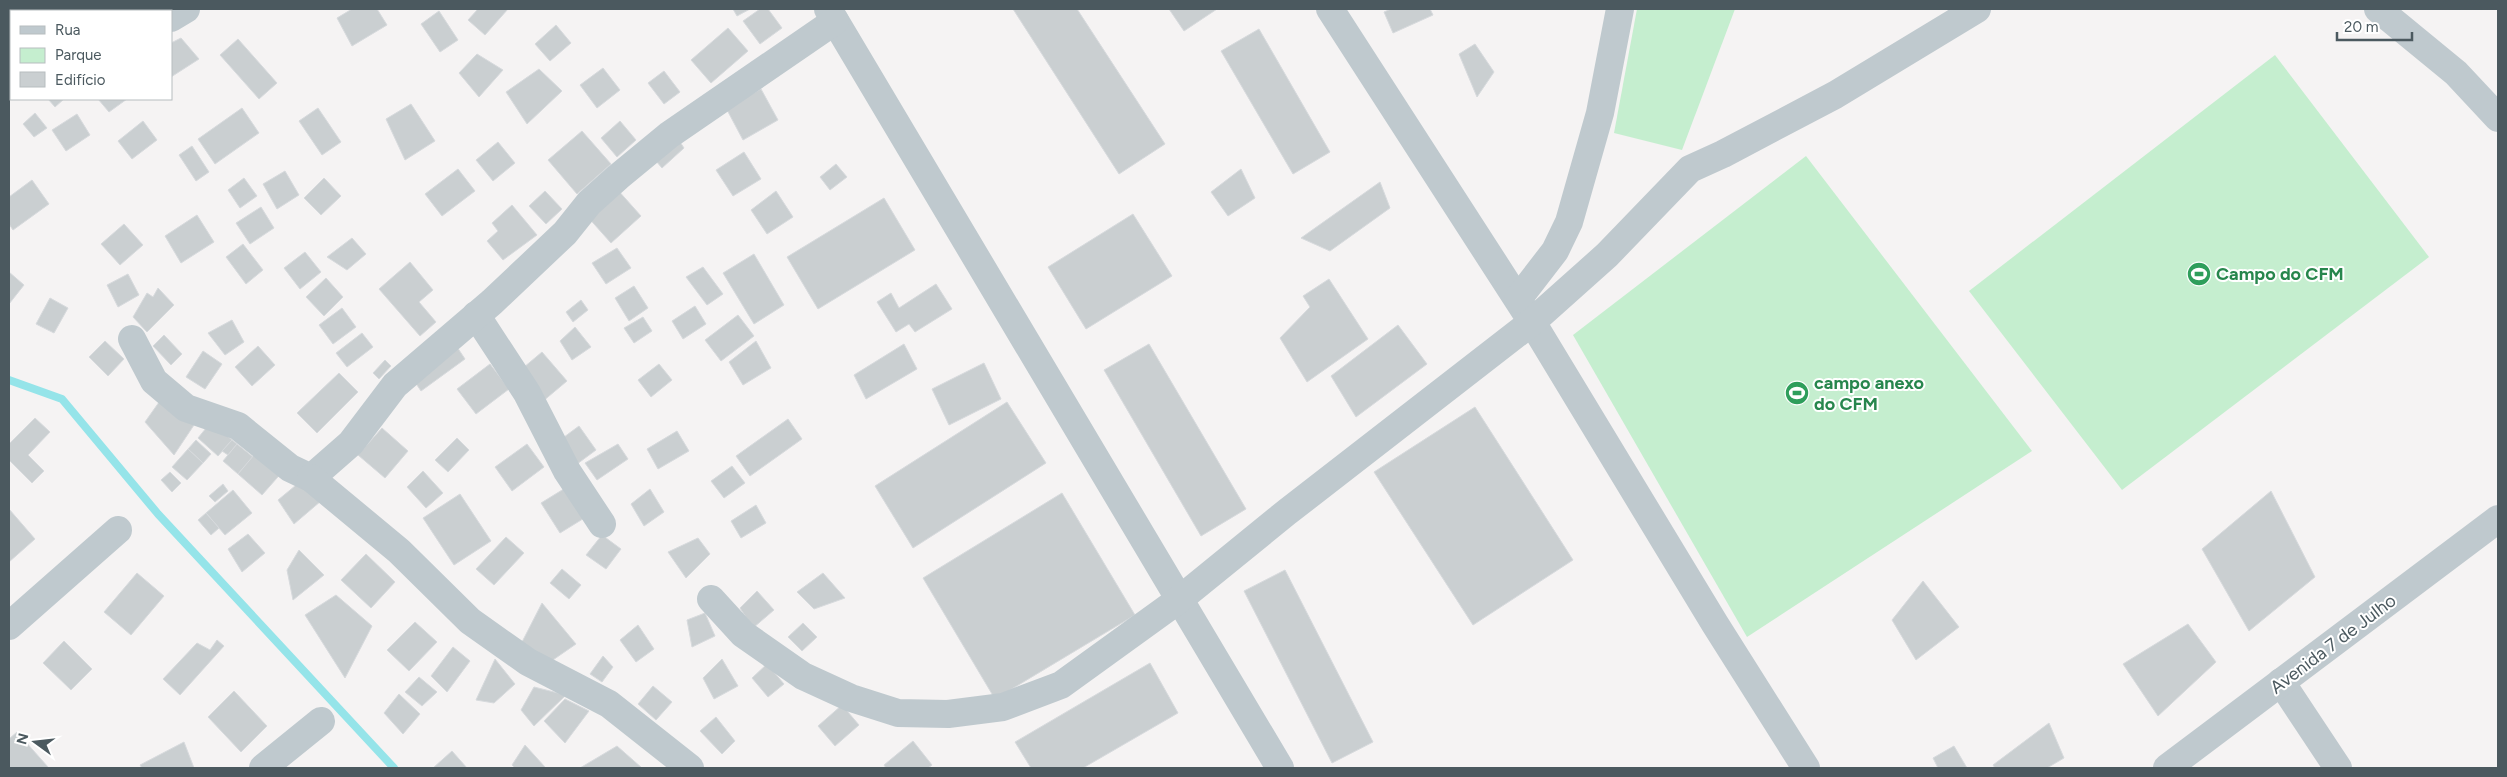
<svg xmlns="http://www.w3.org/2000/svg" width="2507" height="777" font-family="Figtree,sans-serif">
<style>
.green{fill:#c5eecf}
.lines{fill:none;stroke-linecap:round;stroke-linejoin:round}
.stream{stroke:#95e4e9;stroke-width:8}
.building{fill:#cacfd1;stroke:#d7dadd}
.street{stroke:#bfc9ce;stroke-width:28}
.labels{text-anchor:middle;stroke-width:4;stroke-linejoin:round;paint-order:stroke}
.leisure-label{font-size:18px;font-weight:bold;fill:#27864d;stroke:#fff;text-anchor:start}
.street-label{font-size:18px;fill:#4b595f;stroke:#fff}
</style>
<rect width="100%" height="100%" fill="#f5f3f3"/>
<g class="green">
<polygon points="1637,9 1735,9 1682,150 1614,133"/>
<polygon points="2275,55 2429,257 2122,490 1969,291"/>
<polygon points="1806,156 2032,451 1747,637 1573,335"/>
</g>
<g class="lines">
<polyline class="stream" points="9,380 62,399 158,514 394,768"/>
</g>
<g class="building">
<polygon points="352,9 377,9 387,25 352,46 337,18"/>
<polygon points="478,9 508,9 485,35 468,20"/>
<polygon points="733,9 750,9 737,16"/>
<polygon points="760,9 768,9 782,28 760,44 743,21"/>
<polygon points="1013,9 1077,9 1165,144 1119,174"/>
<polygon points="1169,9 1217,9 1184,31"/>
<polygon points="1391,9 1430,9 1433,15 1393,33 1384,12"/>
<polygon points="439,11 458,40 440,52 421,24"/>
<polygon points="556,25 571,43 550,61 535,44"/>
<polygon points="728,28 748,51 711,83 691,60"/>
<polygon points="1259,29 1330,152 1293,174 1221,51"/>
<polygon points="11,38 11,62 9,64 9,41"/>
<polygon points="181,38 199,59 171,77 171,43"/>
<polygon points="238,39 277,83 259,99 220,55"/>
<polygon points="1475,44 1494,72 1477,97 1459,54"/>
<polygon points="477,54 503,70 479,97 459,73"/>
<polygon points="603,68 620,90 597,108 580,85"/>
<polygon points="539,69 562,91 527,124 506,92"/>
<polygon points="664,71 680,92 664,104 648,83"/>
<polygon points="761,89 778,120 743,140 726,108"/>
<polygon points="48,99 64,99 55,107"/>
<polygon points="98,99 127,99 109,112"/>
<polygon points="411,104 435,141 405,160 386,119"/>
<polygon points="242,108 259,133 215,164 198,139"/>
<polygon points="318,108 341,142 322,155 299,121"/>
<polygon points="35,113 47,128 34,137 23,124"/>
<polygon points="77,114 90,135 66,151 52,130"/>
<polygon points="143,121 157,140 132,159 118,141"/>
<polygon points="620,121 636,140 617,157 601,138"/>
<polygon points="582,131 611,164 577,194 548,160"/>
<polygon points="498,142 515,163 493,181 476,160"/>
<polygon points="680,142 684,148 662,168 656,161"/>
<polygon points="192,146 209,172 196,181 179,155"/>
<polygon points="744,152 761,179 733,196 716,170"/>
<polygon points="836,164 847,177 830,190 820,177"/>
<polygon points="458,169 475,191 442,216 425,194"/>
<polygon points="1241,169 1255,198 1228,216 1211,192"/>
<polygon points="285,171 299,195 277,209 263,184"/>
<polygon points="244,178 257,196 240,208 228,190"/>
<polygon points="324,178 341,196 321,215 304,198"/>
<polygon points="32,180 49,204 13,230 9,224 9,197"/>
<polygon points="1380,182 1390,208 1330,251 1301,238"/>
<polygon points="616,188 641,216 611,243 586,215"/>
<polygon points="545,191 562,209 546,224 529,206"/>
<polygon points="776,191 793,217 767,234 751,210"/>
<polygon points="884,198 915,250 818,309 787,257"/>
<polygon points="512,205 537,235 503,260 487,241 498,231 492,223"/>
<polygon points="261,207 274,228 250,244 236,223"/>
<polygon points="1133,214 1172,276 1086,329 1048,267"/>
<polygon points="197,215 214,242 181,263 165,236"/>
<polygon points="124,224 143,245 120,265 101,244"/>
<polygon points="352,238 366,254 347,270 327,257"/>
<polygon points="243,244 263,270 246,284 226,257"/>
<polygon points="617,248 631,268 606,284 592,263"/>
<polygon points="305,252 321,272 300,289 284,268"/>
<polygon points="754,254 784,305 754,324 723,273"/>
<polygon points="410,262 433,290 419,302 436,322 420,336 379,289"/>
<polygon points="703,267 723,294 707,305 686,277"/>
<polygon points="9,272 24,285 9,304"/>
<polygon points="128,274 139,295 118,307 107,285"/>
<polygon points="326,278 343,297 324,316 306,297"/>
<polygon points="1329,279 1368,339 1307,382 1280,338 1310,307 1303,296"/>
<polygon points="936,284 952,309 915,332 909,324 896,332 877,302 891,293 899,308"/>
<polygon points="634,286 648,308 629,321 615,298"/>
<polygon points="158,288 174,305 147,332 133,317 147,293 153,297"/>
<polygon points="50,298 68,308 54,333 36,324"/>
<polygon points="581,300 588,310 573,322 566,312"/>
<polygon points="695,306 706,324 683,339 672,321"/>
<polygon points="342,308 356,327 333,344 319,325"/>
<polygon points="738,315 754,336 721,361 705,340"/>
<polygon points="643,317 652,331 634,343 624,328"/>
<polygon points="232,320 244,342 225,355 208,333"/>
<polygon points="1398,325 1427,364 1356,417 1331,376"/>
<polygon points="575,327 591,347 572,360 560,341"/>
<polygon points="362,333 373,347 347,367 336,353"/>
<polygon points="164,335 182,354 171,365 153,346"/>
<polygon points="105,341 124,359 108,376 89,357"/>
<polygon points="756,341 771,368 743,385 729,362"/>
<polygon points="904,344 917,369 866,399 854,375"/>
<polygon points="1149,344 1246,509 1201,536 1104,370"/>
<polygon points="258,346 275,365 252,386 235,367"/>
<polygon points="457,347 465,359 421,391 413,379"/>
<polygon points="203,351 222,364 205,389 186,377"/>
<polygon points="542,352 567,381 542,402 517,373"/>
<polygon points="385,360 391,366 379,379 373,373"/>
<polygon points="984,363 1001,399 949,425 932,389"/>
<polygon points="490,364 509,389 476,414 457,389"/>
<polygon points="659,364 672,380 651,397 638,380"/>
<polygon points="339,373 358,392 317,433 297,413"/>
<polygon points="162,398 196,422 174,455 145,422"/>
<polygon points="1007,402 1046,463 913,548 875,486"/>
<polygon points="1475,407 1573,560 1473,625 1374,472"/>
<polygon points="35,418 50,432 28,455 44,471 32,483 9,460 9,444"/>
<polygon points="788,419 802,439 750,476 736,456"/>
<polygon points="211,422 232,440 218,456 198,438"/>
<polygon points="579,426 596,450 573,467 556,443"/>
<polygon points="382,428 408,451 385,478 358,455"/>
<polygon points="677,431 689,451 658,469 647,449"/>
<polygon points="457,438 469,450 448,472 435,460"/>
<polygon points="196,440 211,454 203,463 188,449"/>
<polygon points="232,440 237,444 228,455 222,451"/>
<polygon points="237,444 253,457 238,474 223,461"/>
<polygon points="527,444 544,467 512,491 495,467"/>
<polygon points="618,444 628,459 597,480 585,463"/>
<polygon points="188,449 203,463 187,480 172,467"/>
<polygon points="259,449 284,470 262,495 238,474"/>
<polygon points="732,466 745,483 724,498 711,481"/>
<polygon points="423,471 443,493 426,508 407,487"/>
<polygon points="170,472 181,483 172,492 161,480"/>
<polygon points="301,481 321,501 294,524 278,500"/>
<polygon points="223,484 228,491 215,502 209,496"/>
<polygon points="567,487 586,517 560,533 541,503"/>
<polygon points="650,489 664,512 644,526 631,504"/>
<polygon points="233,490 252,513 225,535 206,513"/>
<polygon points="2271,491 2315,577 2249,631 2202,549"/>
<polygon points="1062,493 1135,615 995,699 923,578"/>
<polygon points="460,494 491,541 454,565 423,518"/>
<polygon points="756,505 766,523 741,538 731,521"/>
<polygon points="9,509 35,539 9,562"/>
<polygon points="206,513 219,528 211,535 198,520"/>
<polygon points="248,534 265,553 242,572 228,549"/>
<polygon points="602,535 621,549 606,569 586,555"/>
<polygon points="506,537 524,553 494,585 476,569"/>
<polygon points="698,538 710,554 686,578 668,552"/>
<polygon points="299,550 324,575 293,600 287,570"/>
<polygon points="366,554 395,582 371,608 341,580"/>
<polygon points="562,569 581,585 569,599 550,583"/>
<polygon points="1285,570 1373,742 1332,763 1244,591"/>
<polygon points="137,573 164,596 131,635 104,612"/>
<polygon points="823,573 845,598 814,609 797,592"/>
<polygon points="1923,581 1959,627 1916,660 1892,620"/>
<polygon points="757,591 774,610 753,628 740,608"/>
<polygon points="336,595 372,626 345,678 305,615"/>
<polygon points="542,603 576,644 550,662 521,644"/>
<polygon points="705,613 715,636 692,647 687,620"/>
<polygon points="415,622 437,642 409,671 387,650"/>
<polygon points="803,623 817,637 802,651 788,637"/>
<polygon points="2188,624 2216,662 2158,716 2123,664"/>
<polygon points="638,625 654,649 636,662 620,640"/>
<polygon points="217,640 224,646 180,695 163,679 197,643 210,650"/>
<polygon points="64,641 92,669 71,690 43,663"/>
<polygon points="453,647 470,661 447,692 431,676"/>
<polygon points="603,656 613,667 602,682 590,674"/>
<polygon points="495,659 515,684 494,703 476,700"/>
<polygon points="722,659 738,686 714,699 703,678"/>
<polygon points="1150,663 1178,713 1083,768 1031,768 1015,742"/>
<polygon points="767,664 784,684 768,697 752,678"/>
<polygon points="419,677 437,692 422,706 405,692"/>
<polygon points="653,686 672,702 656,720 638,704"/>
<polygon points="534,687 566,695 534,726 521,710"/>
<polygon points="234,691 267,726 241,752 208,717"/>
<polygon points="399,694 420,714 403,734 384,713"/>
<polygon points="565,699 589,711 565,743 544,721"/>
<polygon points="842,705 859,725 835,746 818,726"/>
<polygon points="716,717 735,741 722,754 700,731"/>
<polygon points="2049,723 2064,758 2047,768 1995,768 1993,765"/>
<polygon points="17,732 48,767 47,768 9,768 9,739"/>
<polygon points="913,741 932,765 928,768 886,768 884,765"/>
<polygon points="184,742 194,768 142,768 140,765"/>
<polygon points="525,745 545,767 543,768 515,768 512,765"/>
<polygon points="617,746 642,768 580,768"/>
<polygon points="1954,746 1967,768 1938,768 1933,758"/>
<polygon points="452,751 467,768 433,768"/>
</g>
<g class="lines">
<g class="street">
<polyline points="828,9 1280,768"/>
<polyline points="1330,9 1532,322 1715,624 1806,768"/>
<polyline points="2378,9 2456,73 2498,118"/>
<polyline points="171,18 186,9"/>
<polyline points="1518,299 1555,251 1569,222 1600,113 1620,9"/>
<polyline points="476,315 527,393 567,471 602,524"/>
<polyline points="132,339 154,381 186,408 238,426 290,468 311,478 351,443 395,385 492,302 565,233 589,203 618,177 669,135 835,21"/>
<polyline points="311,478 399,551 470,621 528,662 609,704 690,768"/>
<polyline points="711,599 743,634 803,676 851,698 898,713 948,714 1003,707 1061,685 1180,599 1287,512 1532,322 1607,255 1690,169 1723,154 1835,95 1977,9"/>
<polyline points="9,626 118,530"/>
<polyline points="2281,682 2338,768"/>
<polyline points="263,768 321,721"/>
<polyline points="2167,768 2498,519"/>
</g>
</g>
<defs>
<g id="stadium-disc" transform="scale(1.25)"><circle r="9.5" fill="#2e9e5b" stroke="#fff"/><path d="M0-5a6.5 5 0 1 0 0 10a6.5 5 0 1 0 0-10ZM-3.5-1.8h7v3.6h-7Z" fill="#fff"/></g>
</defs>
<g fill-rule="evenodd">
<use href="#stadium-disc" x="2199" y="274"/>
<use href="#stadium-disc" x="1797" y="393"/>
</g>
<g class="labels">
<g class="leisure-label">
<text x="2216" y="280">Campo do CFM</text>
<text x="1814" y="389">campo anexo<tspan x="1814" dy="21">do CFM</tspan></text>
</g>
<g class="street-label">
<text transform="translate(2333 644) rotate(-37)" y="6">Avenida 7 de Julho</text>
</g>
</g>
<rect width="2507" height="777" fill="none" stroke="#4b595f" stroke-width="20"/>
<rect x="10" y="10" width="162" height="90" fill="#ffffff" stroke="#b7bdbf"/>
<rect x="20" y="26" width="25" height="8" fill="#bfc9ce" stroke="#b7bdbf"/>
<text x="55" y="35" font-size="15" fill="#4b595f">Rua</text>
<rect x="20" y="48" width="25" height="15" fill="#c5eecf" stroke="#b7bdbf"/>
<text x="55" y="60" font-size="15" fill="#4b595f">Parque</text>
<rect x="20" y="72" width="25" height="15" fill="#cacfd1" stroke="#b7bdbf"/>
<text x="55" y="85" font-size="15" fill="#4b595f">Edifício</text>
<g transform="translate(35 742) rotate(285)" stroke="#ffffff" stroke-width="4" paint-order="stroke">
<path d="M0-4L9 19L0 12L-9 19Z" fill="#4b595f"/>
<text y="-8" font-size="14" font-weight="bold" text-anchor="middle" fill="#4b595f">N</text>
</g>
<path d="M2337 32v8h75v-8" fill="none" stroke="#4b595f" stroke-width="2.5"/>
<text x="2344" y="32" font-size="15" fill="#4b595f" stroke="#ffffff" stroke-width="4" paint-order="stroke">20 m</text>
</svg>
